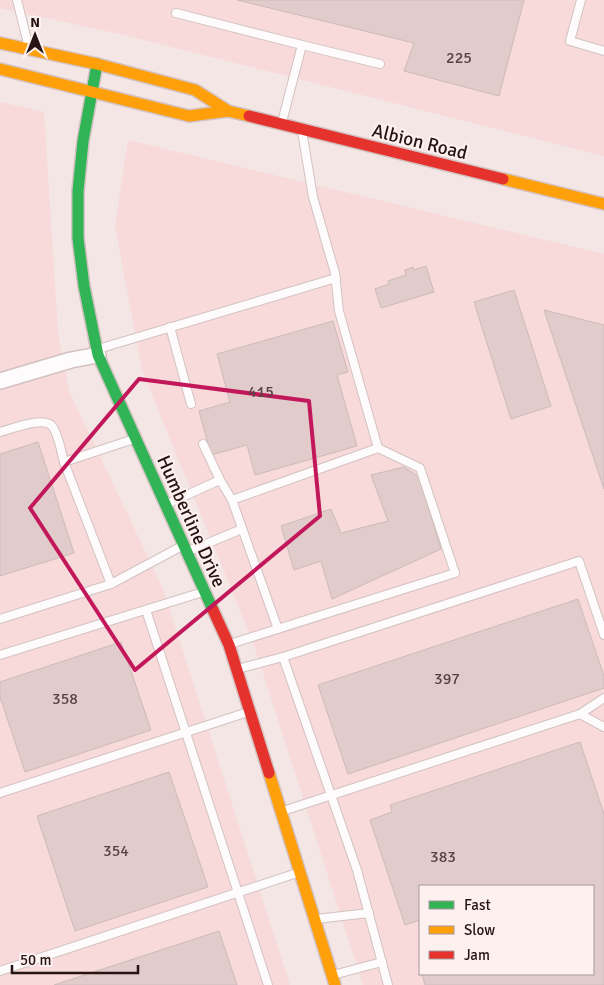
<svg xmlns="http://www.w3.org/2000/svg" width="604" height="985" font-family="Signika,sans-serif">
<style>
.built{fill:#f7dad9;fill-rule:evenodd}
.building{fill:#e2cccb;stroke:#cbbbba}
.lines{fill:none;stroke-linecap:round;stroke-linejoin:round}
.lane-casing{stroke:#d3c2c1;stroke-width:10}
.street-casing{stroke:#d3c2c1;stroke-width:18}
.fast-casing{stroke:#d3c2c1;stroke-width:14}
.slow-casing{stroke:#d3c2c1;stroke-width:14}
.jam-casing{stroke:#d3c2c1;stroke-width:14}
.lane{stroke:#fdfbfb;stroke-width:8}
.street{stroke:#fdfbfb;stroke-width:15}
.fast{stroke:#30b455;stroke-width:11}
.slow{stroke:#ff9f0a;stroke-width:11}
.jam{stroke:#e5322d;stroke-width:11}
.marked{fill:none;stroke:#c2185b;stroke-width:4;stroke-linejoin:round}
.labels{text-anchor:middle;stroke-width:4;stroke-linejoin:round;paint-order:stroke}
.number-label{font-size:16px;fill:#584242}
.street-label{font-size:19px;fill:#281313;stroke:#fdf1f0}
</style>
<rect width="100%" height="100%" fill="#f3e6e5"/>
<g class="built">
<polygon points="0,0 604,0 604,156 124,35 0,8"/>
<polygon points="0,102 44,112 58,332 69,391 163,589 290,985 0,985"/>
<path d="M 128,140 L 604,254 L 604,985 L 363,985 L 254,645 L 142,370 L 115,226 ZM 420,886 L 593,886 L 593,974 L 420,974 Z"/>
</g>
<g class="building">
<polygon points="237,0 524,0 499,96 404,71 414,43"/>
<polygon points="426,266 434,292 381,308 375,289 389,284 388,281 406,275 405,270 413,267 414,270"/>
<polygon points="514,290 551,406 511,419 474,302"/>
<polygon points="544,310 604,325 604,489"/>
<polygon points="333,321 348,372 337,375 357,446 255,475 247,445 211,455 199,411 230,402 217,354"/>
<polygon points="38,442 74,553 0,576 0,454"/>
<polygon points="404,467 419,477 441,549 332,599 321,561 294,570 281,526 331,509 341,533 388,521 371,475"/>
<polygon points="578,599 604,676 604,688 348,774 318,685"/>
<polygon points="121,642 151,730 25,772 0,697 0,682"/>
<polygon points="580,742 604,814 604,985 425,985 422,974 593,974 593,886 420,886 420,920 405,925 370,820 392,812 390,805"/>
<polygon points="169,772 208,887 75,931 37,816"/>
<polygon points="219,931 237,985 54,985"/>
</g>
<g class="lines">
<g class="lane-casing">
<g id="lane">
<polyline points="17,0 29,48"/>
<polyline points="581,0 570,41 604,51"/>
<polyline points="176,13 302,45 282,122"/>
<polyline points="302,45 380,64"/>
<polyline points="170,327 191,404"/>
<polyline points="98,349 336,278"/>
<path d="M 0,432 C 12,429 45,415 53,427 C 59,437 61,451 64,462 L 134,439"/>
<polyline points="203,444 220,480 232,500 378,448 339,311 335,273 313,197 302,131"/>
<polyline points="232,500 278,629"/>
<polyline points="167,504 220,480"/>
<polyline points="189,551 242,529"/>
<polyline points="111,584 182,546"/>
<polyline points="146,610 268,985"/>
<polyline points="0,619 111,584 64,462"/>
<polyline points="230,644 455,573 420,468 378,448"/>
<polyline points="0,655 203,592"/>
<polyline points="237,669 283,657"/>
<polyline points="580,714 604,698"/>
<polyline points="0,793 248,712"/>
<polyline points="283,811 580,714 604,727"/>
<polyline points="316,919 369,913"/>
<polyline points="0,971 297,873"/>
<polyline points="333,975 382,962"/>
<polyline points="388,985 357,870 283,657 579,561 604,635"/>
</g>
</g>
<g class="street-casing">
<polyline id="street" points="0,381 71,360 98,355"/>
</g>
<g class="fast-casing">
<polyline id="fast" points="97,64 83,141 78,191 78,238 84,286 98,355 213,610"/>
</g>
<g class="slow-casing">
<g id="slow">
<polyline points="0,43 97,64 195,90 228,111 249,116"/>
<polyline points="0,69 189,116 228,111"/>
<polyline points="503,179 604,204"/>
<polyline points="269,773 335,985"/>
</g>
</g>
<g class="jam-casing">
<g id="jam">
<polyline points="249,116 503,179"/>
<polyline points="213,610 229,645 269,773"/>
</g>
</g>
<use href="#lane" class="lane"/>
<use href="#street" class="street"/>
<use href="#fast" class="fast"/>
<use href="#slow" class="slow"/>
<use href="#jam" class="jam"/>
</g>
<path class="marked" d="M 139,379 L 309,401 L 320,516 L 135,670 L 30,508 Z"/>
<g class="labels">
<g class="number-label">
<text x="459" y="63">225</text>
<text x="261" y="397">415</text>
<text x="447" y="684">397</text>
<text x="65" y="704">358</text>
<text x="116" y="856">354</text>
<text x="443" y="862">383</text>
</g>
<g class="street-label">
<text transform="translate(420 141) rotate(14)" y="7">Albion Road</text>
<text transform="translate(192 521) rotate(66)" y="7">Humberline Drive</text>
</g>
</g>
<rect x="419" y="885" width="175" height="90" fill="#fdf1f0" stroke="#a89898"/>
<rect x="429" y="901" width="25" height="8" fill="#30b455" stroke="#a89898"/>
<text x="464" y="910" font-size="15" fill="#281313">Fast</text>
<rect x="429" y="926" width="25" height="8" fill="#ff9f0a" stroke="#a89898"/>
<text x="464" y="935" font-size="15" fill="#281313">Slow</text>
<rect x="429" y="951" width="25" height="8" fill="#e5322d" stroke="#a89898"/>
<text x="464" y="960" font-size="15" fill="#281313">Jam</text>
<g transform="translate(35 35)" stroke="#fdf1f0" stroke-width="4" paint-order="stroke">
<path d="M0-4L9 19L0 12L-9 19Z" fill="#281313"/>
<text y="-8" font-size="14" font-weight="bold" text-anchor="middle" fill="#281313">N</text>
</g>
<path d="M12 965v8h126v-8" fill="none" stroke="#281313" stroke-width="2.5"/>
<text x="20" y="965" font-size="15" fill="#281313" stroke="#fdf1f0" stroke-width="4" paint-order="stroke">50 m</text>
</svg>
